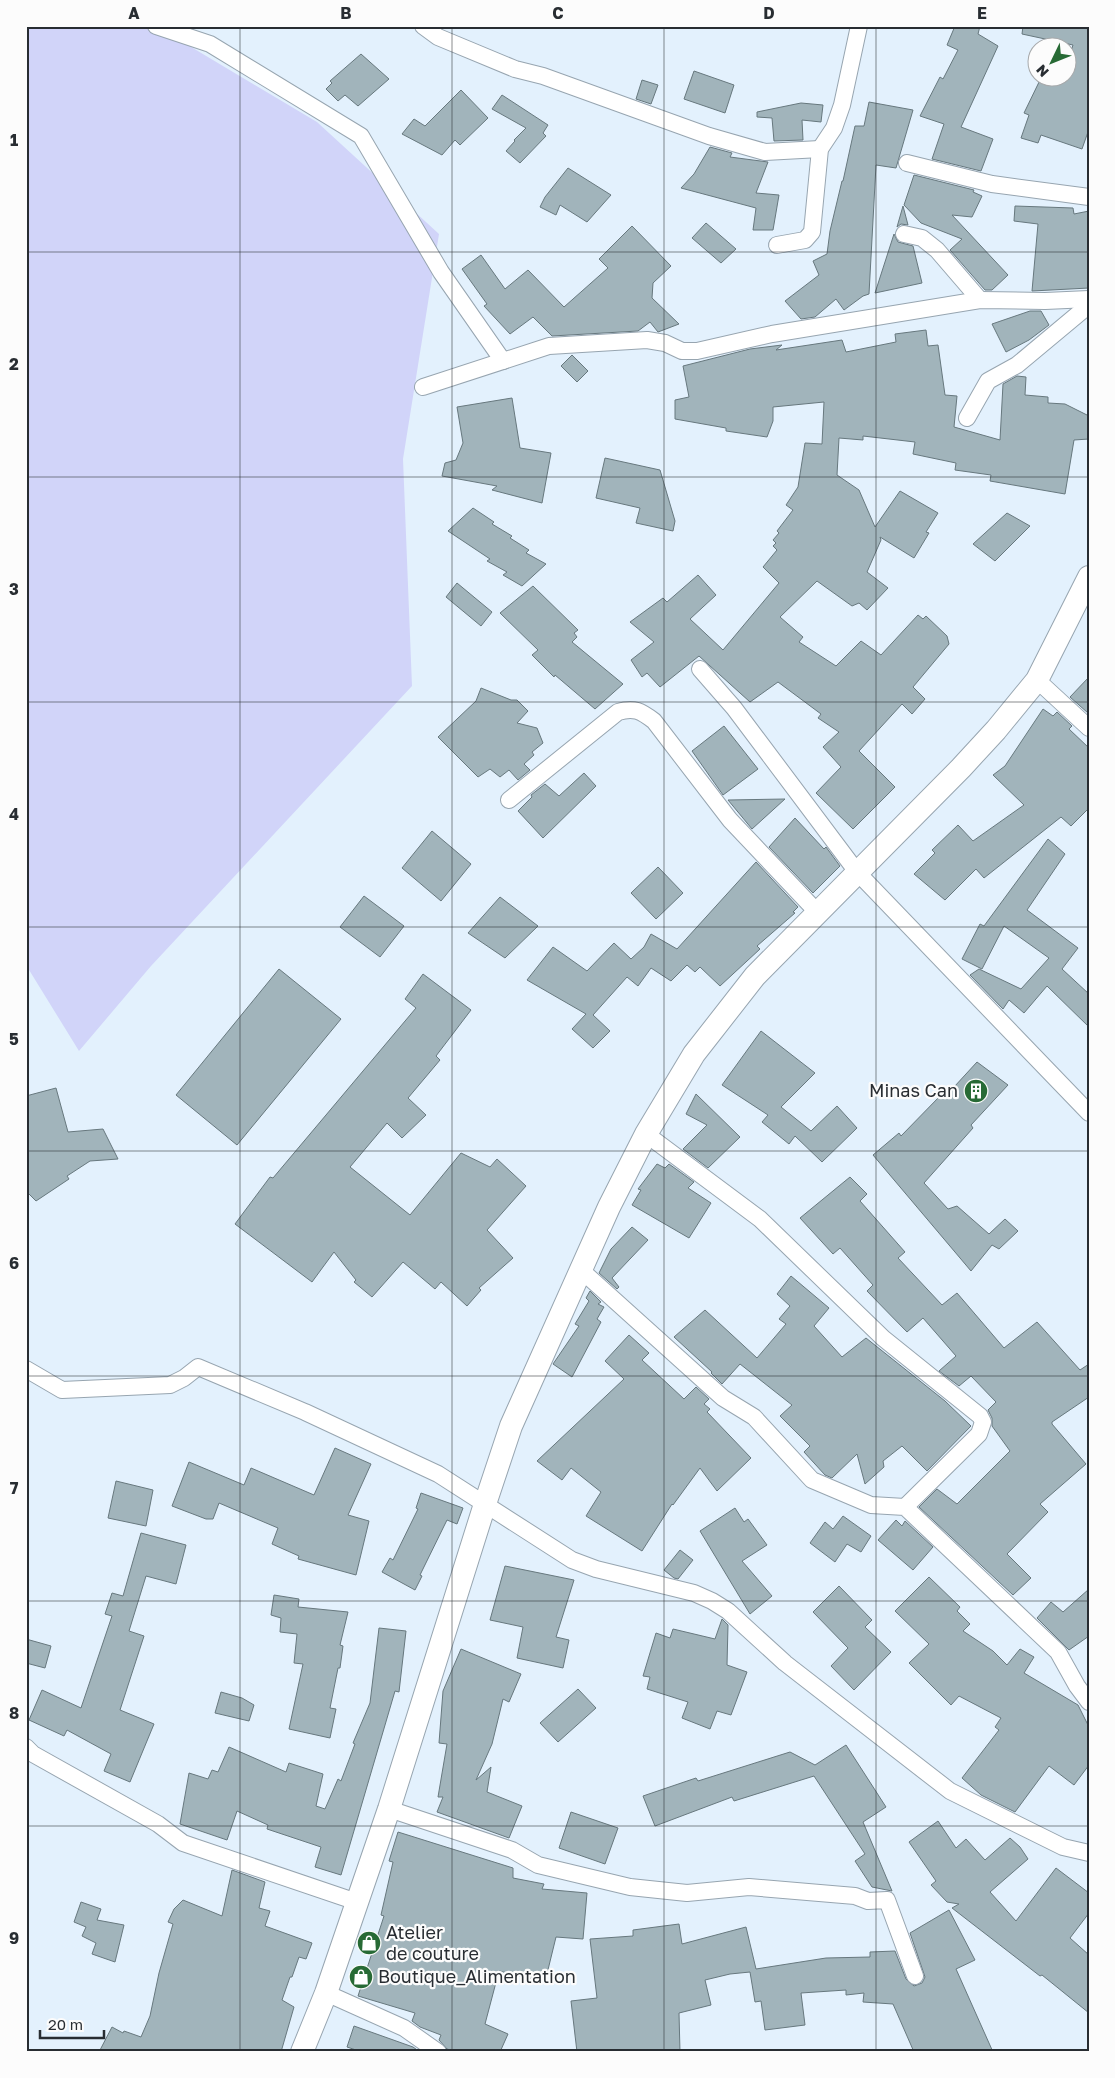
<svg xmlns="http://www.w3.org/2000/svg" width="1115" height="2078" font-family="'Golos Text',sans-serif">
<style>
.green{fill:#d1d4f9}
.building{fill:#a1b4bb;stroke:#67787e}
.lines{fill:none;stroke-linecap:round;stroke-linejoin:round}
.street-casing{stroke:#97a5b0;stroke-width:18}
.secondary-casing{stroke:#97a5b0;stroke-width:24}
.street{stroke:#fff;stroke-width:16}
.secondary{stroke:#fff;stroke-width:22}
.grid{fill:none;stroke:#282d32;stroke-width:1;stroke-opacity:0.55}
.labels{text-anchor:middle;stroke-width:4.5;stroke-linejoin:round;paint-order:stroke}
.poi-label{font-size:18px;fill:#282d32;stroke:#fcfcfc;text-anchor:start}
.neatline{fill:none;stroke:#282d32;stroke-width:2}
.grid-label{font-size:16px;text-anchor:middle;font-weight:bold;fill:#282d32}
</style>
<rect width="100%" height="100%" fill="#e3f1fd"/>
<polygon class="green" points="26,26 156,26 317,122 439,234 403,459 412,686 151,966 79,1051 26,965"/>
<g class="building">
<polygon points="955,26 980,26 978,34 998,46 961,127 993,139 981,171 932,159 944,124 920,116 940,77 943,79 958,50 947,45"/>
<polygon points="1023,26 1089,26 1089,129 1082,149 1041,135 1038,143 1021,138 1029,115 1024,113 1041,78 1068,78 1068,60 1073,45 1022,34"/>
<polygon points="361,54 389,79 358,106 345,95 338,101 326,89 332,83 330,81"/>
<polygon points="694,71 734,85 725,113 684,99"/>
<polygon points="642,80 658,85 651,104 636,99"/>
<polygon points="461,90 488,118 460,145 455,140 442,155 402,134 414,119 425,126"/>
<polygon points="502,95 548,125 543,133 546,136 520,163 506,151 515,141 514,140 526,128 492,109"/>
<polygon points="869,102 913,110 896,168 876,165 869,294 863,296 844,310 836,299 815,317 801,319 785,301 819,275 813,261 827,254 830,231 842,181 843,181 855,126 864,126"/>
<polygon points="801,103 823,105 821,122 802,120 803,140 774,141 772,118 757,117 757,112"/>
<polygon points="710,147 732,153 730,157 768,162 756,193 779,195 773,230 753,230 756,208 681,188 694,174"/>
<polygon points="568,168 611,195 587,222 560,205 556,215 540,207 545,197"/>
<polygon points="914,175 974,190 973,192 982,196 972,217 952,215 1008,275 992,290 985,290 950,250 962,239 921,223 904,205"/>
<polygon points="903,206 908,225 901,224 897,227"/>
<polygon points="1015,206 1073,208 1074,214 1089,211 1089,288 1032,291 1038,224 1014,221"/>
<polygon points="706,223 736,249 721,263 692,238"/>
<polygon points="632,226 671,266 653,283 652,298 679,324 658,332 650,322 638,331 552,336 533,317 510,334 484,306 487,304 462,269 481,255 505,289 528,270 564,307 608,268 599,259"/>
<polygon points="894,234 898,242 913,246 922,283 875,293"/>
<polygon points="1030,311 1041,311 1049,325 1029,340 1006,352 992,324"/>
<polygon points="926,330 928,346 938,345 945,395 957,396 954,427 1000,440 1003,384 1017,376 1026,377 1025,395 1048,397 1048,403 1065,404 1089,416 1089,439 1074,440 1065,494 990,481 991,475 955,470 956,463 913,454 915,442 863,436 863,440 839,438 837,475 859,490 875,527 900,491 938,513 926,532 929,533 914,558 880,537 881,540 867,572 888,588 867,610 859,603 852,606 817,581 780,617 803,637 799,642 836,666 861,641 881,655 918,615 923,619 926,616 947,636 949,644 913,687 925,699 912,714 902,704 859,751 895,787 853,829 816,793 841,767 823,747 839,732 818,718 821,714 778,682 750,702 699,656 660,687 647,673 642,677 631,660 654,642 630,622 663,598 667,602 698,575 716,595 690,619 723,650 779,583 763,567 777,550 773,546 776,543 773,540 779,533 777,531 793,510 786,505 798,487 805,443 822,444 824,402 773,407 773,421 767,437 726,431 726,428 675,419 675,400 689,397 683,366 750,349 782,345 776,350 842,340 846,352 896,342 895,334"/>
<polygon points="572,355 588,371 577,382 561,366"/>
<polygon points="512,398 520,448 551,453 542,503 492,490 497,486 442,476 445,463 456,460 463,443 457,407"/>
<polygon points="605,458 660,470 675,521 673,531 636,523 640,508 596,498"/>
<polygon points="473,508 494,522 492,524 512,536 510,538 529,550 526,553 546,564 522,586 503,575 507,572 487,561 490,559 448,531"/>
<polygon points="1007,513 1030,526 995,561 973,544"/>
<polygon points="457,583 492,612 481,626 446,597"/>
<polygon points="533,586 578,630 574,633 577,637 572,642 623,684 595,709 555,675 554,677 532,655 538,650 500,613"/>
<polygon points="1089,677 1089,713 1088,713 1070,697"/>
<polygon points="481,688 511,700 517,700 528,711 517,723 537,728 543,743 532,752 534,755 524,764 530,770 518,780 509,770 500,777 490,769 478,777 438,737 476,701"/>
<polygon points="1043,709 1053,716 1057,712 1072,726 1069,729 1089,748 1089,808 1071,826 1061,817 984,878 976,869 945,900 914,874 935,853 932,850 958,825 973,841 1024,805 993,775 1005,766"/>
<polygon points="724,726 758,769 723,795 692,751"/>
<polygon points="584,773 596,786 543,838 518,811 532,797 531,795 545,784 559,796"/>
<polygon points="785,799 752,829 728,800"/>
<polygon points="795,818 824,849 826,847 840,866 813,893 769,847"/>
<polygon points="432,831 471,864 441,901 402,868"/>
<polygon points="1048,839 1065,854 1027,910 1078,948 1062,969 1089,994 1089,1027 1047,986 1024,1013 1009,1000 1003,1009 970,975 979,969 1021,989 1049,958 1004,926 982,969 962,959 980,924 984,926"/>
<polygon points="756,862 798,907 793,912 795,913 757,946 760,949 720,986 700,967 695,972 687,965 671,981 651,968 638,986 627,977 593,1015 610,1031 593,1048 572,1029 586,1014 527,980 553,947 587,971 614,943 631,959 644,947 651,934 677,949"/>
<polygon points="658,867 683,893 656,919 631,893"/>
<polygon points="364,896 404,926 380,957 340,927"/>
<polygon points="500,897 538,926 505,958 468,933"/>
<polygon points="279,969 341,1019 237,1145 176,1095"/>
<polygon points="423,974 471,1010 436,1056 440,1060 408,1098 426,1115 402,1138 387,1123 350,1167 410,1215 461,1153 490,1167 497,1159 526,1186 487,1230 513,1258 479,1288 481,1290 467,1306 441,1282 435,1289 403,1262 372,1297 354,1282 356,1280 334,1252 312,1282 235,1224 270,1177 273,1178 416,1008 405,999"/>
<polygon points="761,1031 815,1073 781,1107 811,1131 837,1106 857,1128 822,1162 795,1136 789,1144 762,1122 768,1115 722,1085"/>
<polygon points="977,1062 1008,1085 971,1125 973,1128 924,1183 948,1209 957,1206 989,1234 1005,1219 1018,1231 999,1249 992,1245 971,1271 873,1155 899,1133 901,1136 940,1096 943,1099"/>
<polygon points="56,1088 68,1132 103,1129 118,1159 90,1161 67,1176 69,1179 36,1201 26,1191 26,1096"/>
<polygon points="696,1094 740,1137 708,1168 683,1149 707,1125 686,1114"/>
<polygon points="657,1164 665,1168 669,1164 694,1182 688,1188 711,1203 689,1238 632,1205 641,1190 638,1189"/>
<polygon points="850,1177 867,1194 860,1201 905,1252 898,1258 942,1305 957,1293 1004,1348 1037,1322 1080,1370 1089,1364 1089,1397 1052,1422 1052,1424 1086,1464 1040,1504 1048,1512 1007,1554 1031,1578 1013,1595 919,1507 937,1489 957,1504 1010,1451 992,1426 992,1418 988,1410 996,1402 971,1376 959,1386 939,1371 956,1356 923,1318 907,1332 867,1291 873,1285 840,1248 833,1254 800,1218"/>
<polygon points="632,1227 648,1240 612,1278 619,1287 617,1289 599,1273 611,1249"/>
<polygon points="791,1276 829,1308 814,1326 842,1357 866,1338 945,1401 971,1426 927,1471 902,1446 883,1461 884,1467 865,1484 857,1454 832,1478 825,1475 804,1452 810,1446 780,1416 792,1405 740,1364 722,1384 711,1373 712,1372 674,1337 705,1310 757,1358 786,1324 779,1319 790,1306 777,1294"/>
<polygon points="590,1291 601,1302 598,1304 604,1307 597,1319 601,1322 572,1377 553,1364 579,1326 575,1324 589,1301 586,1298"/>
<polygon points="629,1335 649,1353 642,1360 684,1399 696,1387 709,1399 704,1404 710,1409 707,1412 751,1458 717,1491 700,1468 673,1505 672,1504 642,1551 586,1516 601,1492 571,1468 562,1480 537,1461 624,1379 605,1361"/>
<polygon points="335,1448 371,1464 348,1515 369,1521 356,1575 298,1559 299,1556 272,1544 278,1528 219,1503 213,1519 206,1519 172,1506 189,1462 244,1485 251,1468 314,1495"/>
<polygon points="116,1481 153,1490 146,1526 108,1518"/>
<polygon points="421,1493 463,1508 457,1524 447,1520 420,1575 422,1576 415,1590 382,1572 390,1558 393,1560 418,1509 416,1508"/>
<polygon points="735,1508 744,1522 748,1519 767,1545 742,1561 772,1596 750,1614 700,1531"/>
<polygon points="843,1516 871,1536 861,1552 847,1544 835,1562 810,1543 825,1522 833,1529"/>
<polygon points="896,1520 902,1526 905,1521 933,1547 913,1570 878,1540"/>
<polygon points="141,1533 186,1545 176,1584 146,1576 129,1631 144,1636 120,1710 154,1724 130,1782 104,1771 111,1754 67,1730 64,1736 29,1720 42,1690 81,1708 112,1616 105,1614 112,1593 123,1596"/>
<polygon points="680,1550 693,1560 678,1579 674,1578 664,1570"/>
<polygon points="505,1566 574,1580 556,1637 569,1640 563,1668 517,1658 523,1627 490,1620"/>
<polygon points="929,1577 960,1607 957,1611 970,1624 963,1631 993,1651 1007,1665 1020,1649 1034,1657 1024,1673 1078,1705 1089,1727 1089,1765 1074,1785 1049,1766 1015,1812 981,1795 962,1778 999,1730 995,1727 1001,1718 959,1696 951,1705 909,1663 929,1644 895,1611"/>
<polygon points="839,1586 872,1620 865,1627 891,1652 854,1690 831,1666 848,1648 813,1612"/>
<polygon points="1089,1589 1089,1636 1069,1650 1037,1618 1051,1602 1063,1612"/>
<polygon points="274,1595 299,1599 298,1607 348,1612 340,1645 343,1646 340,1668 338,1668 330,1708 336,1709 330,1738 289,1729 303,1664 294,1663 297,1634 280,1632 281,1618 271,1615"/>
<polygon points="722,1619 728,1625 727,1665 747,1672 731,1715 717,1711 710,1729 682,1718 688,1702 647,1689 650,1677 643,1676 656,1633 670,1638 673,1629 715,1639"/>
<polygon points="379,1628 406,1631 399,1692 395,1691 341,1875 315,1867 321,1847 267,1829 268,1825 237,1811 227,1840 180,1824 189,1773 208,1779 212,1770 218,1772 229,1747 286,1772 289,1763 323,1774 316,1806 325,1809 338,1779 341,1781 355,1744 353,1743 370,1703"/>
<polygon points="26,1639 51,1646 45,1668 26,1663"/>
<polygon points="461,1649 521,1674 509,1702 503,1699 492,1744 476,1780 491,1767 487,1792 522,1806 509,1838 437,1812 443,1797 438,1797 447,1744 439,1743 443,1691"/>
<polygon points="578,1689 596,1708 558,1742 540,1723"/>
<polygon points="221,1692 242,1698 254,1705 249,1721 215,1713"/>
<polygon points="846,1745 886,1807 863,1822 892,1891 872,1887 855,1861 865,1854 814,1776 734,1801 732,1797 655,1826 643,1796 696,1778 698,1781 790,1752 815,1765"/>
<polygon points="571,1812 618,1828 605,1864 559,1848"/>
<polygon points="938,1821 956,1848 966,1839 985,1860 1010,1838 1020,1847 1028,1859 990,1892 1016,1921 1056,1868 1089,1893 1089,1913 1070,1938 1089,1955 1089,2013 1042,1975 1040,1976 952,1908 959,1904 947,1902 931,1885 936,1881 909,1842"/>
<polygon points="398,1832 513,1868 513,1878 544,1884 542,1889 587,1893 583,1939 556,1937 545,1982 499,1971 485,2024 508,2034 500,2052 457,2052 447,2049 439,2040 441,2035 420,2027 412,2021 415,2013 358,1996 384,1916 381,1915 393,1862 389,1861"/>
<polygon points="232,1870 265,1882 259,1908 270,1911 265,1926 312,1943 306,1959 299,1957 292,1977 290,1977 282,2000 294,2007 281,2052 99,2052 112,2027 123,2033 124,2031 141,2037 150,2016 159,1973 173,1924 168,1922 174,1909 183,1900 222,1916"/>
<polygon points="81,1902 101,1909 97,1920 124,1925 115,1962 92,1954 96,1943 82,1936 86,1927 74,1922"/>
<polygon points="949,1910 975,1960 956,1969 993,2052 914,2052 893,2004 863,2002 864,1993 846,1995 846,1990 801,1993 805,2025 765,2030 761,2001 755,2002 750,1972 730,1974 705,1980 711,2005 679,2013 680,2052 646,2052 646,2050 577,2052 571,2001 597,1998 590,1939 633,1936 633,1930 679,1924 682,1944 746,1927 756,1969 826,1958 870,1957 870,1952 895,1951 906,1979 914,1986 922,1983 925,1977 910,1933"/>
<polygon points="354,2026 413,2047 420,2052 362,2052 347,2047"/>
</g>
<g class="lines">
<g class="street-casing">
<g id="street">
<polyline points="156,26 210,44 361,136 441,272 503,361"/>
<polyline points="423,26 438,37 515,69 543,76 709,136 765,152 820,149"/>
<polyline points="907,163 992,184 1089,197"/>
<polyline points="904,234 922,238 937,250 980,300"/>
<polyline points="777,245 805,240 812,232 820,149 834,128 842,105 859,26"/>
<polyline points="423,387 549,346 647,340 665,343 682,351 697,351 772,334 980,300 1045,301 1089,299"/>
<polyline points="967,418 988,381 1017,365 1089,305"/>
<polyline points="700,669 734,708 857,872 1089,1113"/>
<polyline points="1037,680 1089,728"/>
<path d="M 509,800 L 618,712 C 634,707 641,711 654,721 L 730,820 L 818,913"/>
<polyline points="646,1134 760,1219 883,1338 980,1416 983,1422 979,1434 905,1507"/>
<polyline points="581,1270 723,1398 754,1417 812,1480 871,1505 905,1507 1058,1652 1077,1686 1089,1702"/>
<polyline points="26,1369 62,1390 170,1385 184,1378 198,1367 305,1412 438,1474 572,1560 596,1569 694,1593 712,1601 728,1611 785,1663 950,1791 1063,1847 1089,1853"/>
<polyline points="26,1747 33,1754 158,1824 183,1843 357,1902"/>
<polyline points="389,1809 512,1850 538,1865 630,1887 687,1893 749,1887 855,1896 868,1901 887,1900 915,1976"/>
<polyline points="326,1993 404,2028 438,2052"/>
</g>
</g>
<g class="secondary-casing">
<polyline id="secondary" points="302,2052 326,1993 389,1809 485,1504 511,1426 609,1207 646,1134 694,1054 755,976 961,768 996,730 1037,680 1089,577"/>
</g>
<use href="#street" class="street"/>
<use href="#secondary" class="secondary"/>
</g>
<path class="grid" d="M 240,26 L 240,2052M 452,26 L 452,2052M 664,26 L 664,2052M 876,26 L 876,2052M 26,252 L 1089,252M 26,477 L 1089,477M 26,702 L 1089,702M 26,927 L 1089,927M 26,1151 L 1089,1151M 26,1376 L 1089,1376M 26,1601 L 1089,1601M 26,1826 L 1089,1826"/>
<defs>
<g id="building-disc" transform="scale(1.25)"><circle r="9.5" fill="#276a35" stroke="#fcfcfc"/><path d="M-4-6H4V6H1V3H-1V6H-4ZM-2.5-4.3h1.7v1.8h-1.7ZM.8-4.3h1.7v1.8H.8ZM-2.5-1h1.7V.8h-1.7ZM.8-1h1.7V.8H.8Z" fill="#fff"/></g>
<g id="shop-disc" transform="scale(1.25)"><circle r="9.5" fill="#276a35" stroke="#fcfcfc"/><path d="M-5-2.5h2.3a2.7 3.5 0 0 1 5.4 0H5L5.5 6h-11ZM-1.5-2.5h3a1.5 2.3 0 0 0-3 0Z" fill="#fff"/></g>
</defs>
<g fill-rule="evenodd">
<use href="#building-disc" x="976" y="1091"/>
<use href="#shop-disc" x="369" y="1943"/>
<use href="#shop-disc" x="361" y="1977"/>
</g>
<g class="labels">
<g class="poi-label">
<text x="958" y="1097" text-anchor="end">Minas Can</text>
<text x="386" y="1939">Atelier<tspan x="386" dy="21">de couture</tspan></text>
<text x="378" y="1983">Boutique_Alimentation</text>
</g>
</g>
<rect width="1115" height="2078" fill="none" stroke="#fcfcfc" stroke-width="55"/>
<g transform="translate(1052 62) rotate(227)"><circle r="24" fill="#fcfcfc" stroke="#a7a9ab"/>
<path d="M0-4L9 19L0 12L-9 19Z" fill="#276a35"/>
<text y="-8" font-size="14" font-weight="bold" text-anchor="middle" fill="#282d32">N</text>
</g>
<path d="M40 2030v8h64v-8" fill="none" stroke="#282d32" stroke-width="2.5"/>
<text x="48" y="2030" font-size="15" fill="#282d32" stroke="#fcfcfc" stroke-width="4" paint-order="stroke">20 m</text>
<rect x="28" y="28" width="1060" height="2022" class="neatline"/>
<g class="grid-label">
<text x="134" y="19">A</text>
<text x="346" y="19">B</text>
<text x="558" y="19">C</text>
<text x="769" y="19">D</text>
<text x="982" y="19">E</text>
<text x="14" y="146">1</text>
<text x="14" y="370">2</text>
<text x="14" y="595">3</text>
<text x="14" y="820">4</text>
<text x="14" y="1045">5</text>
<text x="14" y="1269">6</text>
<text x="14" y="1494">7</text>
<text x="14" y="1719">8</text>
<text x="14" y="1944">9</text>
</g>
</svg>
